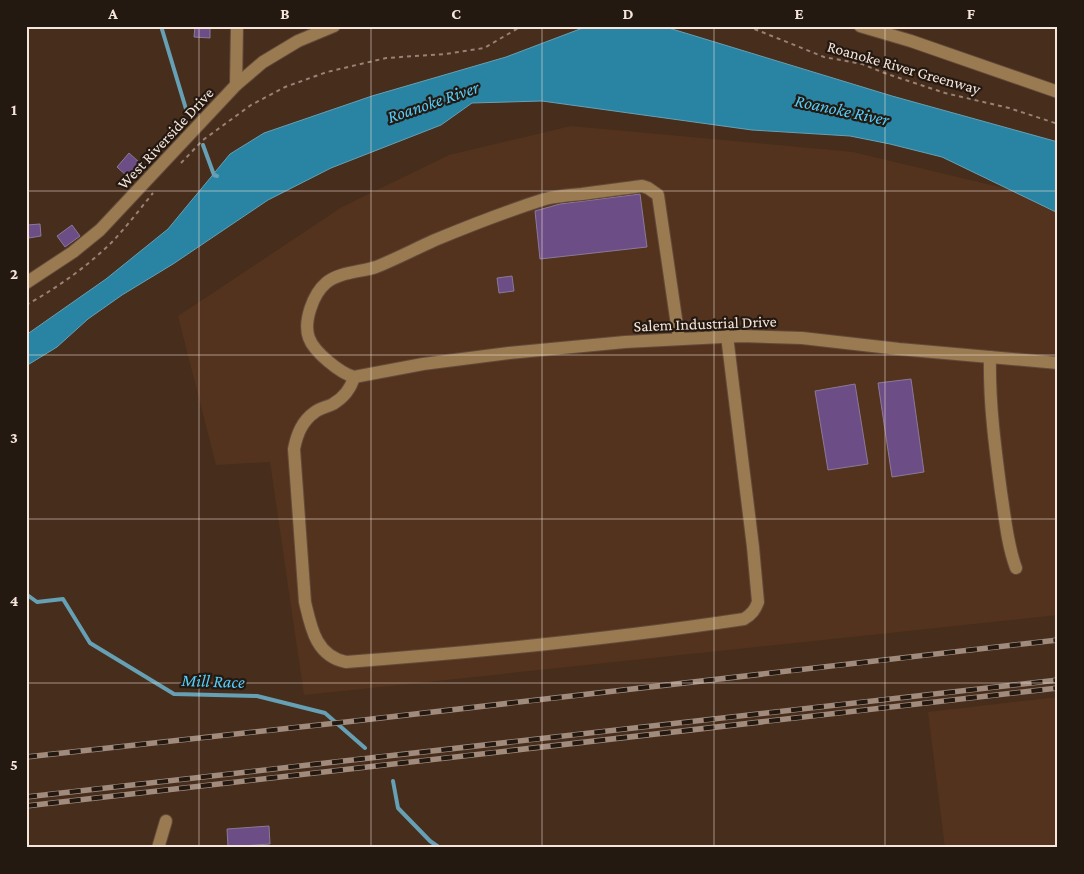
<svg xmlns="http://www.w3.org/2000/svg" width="1084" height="874" font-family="'Crimson Pro',serif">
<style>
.built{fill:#53331e}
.water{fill:#2983a3;stroke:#66a0b4}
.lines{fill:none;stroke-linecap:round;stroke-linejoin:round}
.stream{stroke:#66a0b4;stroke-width:4}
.building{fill:#6d4d86;stroke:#897a97}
.minor-casing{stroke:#634a3b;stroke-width:14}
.path{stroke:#988275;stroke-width:2;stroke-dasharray:4 4;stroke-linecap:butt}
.minor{stroke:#9a7a51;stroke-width:12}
.rail-casing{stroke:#a08b7d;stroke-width:5.5}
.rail{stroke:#241911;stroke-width:4;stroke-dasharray:11;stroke-linecap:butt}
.grid{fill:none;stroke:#f6e5db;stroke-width:1;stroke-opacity:0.55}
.labels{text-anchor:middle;stroke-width:4.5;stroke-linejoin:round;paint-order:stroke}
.street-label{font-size:16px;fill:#f6e5db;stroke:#241911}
.water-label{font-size:18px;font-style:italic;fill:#53cefc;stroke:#241911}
.neatline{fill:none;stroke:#f6e5db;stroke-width:2}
.grid-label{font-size:16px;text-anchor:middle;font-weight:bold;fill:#f6e5db}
</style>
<rect width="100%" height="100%" fill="#472d1c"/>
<g class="built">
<polygon points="571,126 853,152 1058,201 1058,615 304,695 270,462 216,465 178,316 342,207 449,155"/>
<polygon points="1058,697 1058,848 945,848 928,712"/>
</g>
<polygon class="water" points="594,26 660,26 672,29 892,96 1058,142 1058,213 942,157 890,144 850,136 752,130 542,101 472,103 441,125 331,168 268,200 173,264 122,295 88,319 57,347 26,366 26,335 106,279 168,229 230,154 264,133 372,96 506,57 580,29"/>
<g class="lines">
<g class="stream">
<polyline points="161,26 186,109"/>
<polyline points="203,145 214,175 217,176"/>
<polyline points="26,594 37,602 63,599 90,643 174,694 257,696 325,713 365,748"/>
<polyline points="393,781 398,808 430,841 440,848"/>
</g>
</g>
<g class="building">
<polygon points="195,26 210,26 210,38 194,37"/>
<polygon points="129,153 140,163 128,177 117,167"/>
<polygon points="640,194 647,247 540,259 535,211 560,204"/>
<polygon points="40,224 41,236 29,238 27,225"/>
<polygon points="72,225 80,236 65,247 57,236"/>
<polygon points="512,276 514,291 499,293 497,278"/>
<polygon points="911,379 924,472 892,477 878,383"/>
<polygon points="855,384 868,464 828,470 815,391"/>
<polygon points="269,826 270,844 228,847 227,829"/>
</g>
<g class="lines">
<g class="minor-casing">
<g id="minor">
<polyline points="860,26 911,41 1058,92"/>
<polyline points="236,85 237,26"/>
<polyline points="26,283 73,252 100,230 236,85 263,62 298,41 334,26"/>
<path d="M 679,339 L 658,195 L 648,188 L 642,186 C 622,189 602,191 582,194 C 570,195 556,196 545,199 C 507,211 471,225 435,240 C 415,249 396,259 376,267 C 361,272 339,272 326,283 C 313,294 303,322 309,338 C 314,352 340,373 354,377 L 423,364 L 509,353 L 625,342 L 741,336 L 802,338 L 899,349 L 1058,363"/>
<path d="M 990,357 C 989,402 995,447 1001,492 C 1005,517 1007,544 1016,568"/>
<path d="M 354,377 C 351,388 343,398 333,404 C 327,407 320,408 315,412 C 302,421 297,434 294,449 L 305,602 C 311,628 316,656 346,662 C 479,652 612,639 744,619 C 752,614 755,610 758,602 L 753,547 L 727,336"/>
<polyline points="158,848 166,821"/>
</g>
</g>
<g class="path">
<polyline points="747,26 824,57 862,64 887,74 945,93 1009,108 1058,124"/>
<polyline points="181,163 203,140 251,105 285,87 327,72 386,58 446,54 484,48 522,26"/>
<path d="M 26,305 C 57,288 88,266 113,241 C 127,226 140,209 153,193"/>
</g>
<use href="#minor" class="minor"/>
<g class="rail-casing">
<g id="rail">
<polyline points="26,757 346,722 1058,640"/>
<polyline points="26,797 1058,680"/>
<polyline points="26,806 1058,688"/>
</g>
</g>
<use href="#rail" class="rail"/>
</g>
<path class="grid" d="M 199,26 L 199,848M 371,26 L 371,848M 542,26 L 542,848M 714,26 L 714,848M 885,26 L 885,848M 26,191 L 1058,191M 26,355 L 1058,355M 26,519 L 1058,519M 26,683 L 1058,683"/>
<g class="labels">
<g class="street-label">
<text transform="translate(904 67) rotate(16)" y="6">Roanoke River Greenway</text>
<text transform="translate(165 138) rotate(-47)" y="6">West Riverside Drive</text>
<text transform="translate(705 323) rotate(-2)" y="6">Salem Industrial Drive</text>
</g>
<g class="water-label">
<text transform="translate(433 102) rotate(-19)" y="6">Roanoke River</text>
<text transform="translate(842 110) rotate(12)" y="6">Roanoke River</text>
<text transform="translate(213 681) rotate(2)" y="6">Mill Race</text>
</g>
</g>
<rect width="1084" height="874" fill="none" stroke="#241911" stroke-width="55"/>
<rect x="28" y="28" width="1028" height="818" class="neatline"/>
<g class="grid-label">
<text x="113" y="19">A</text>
<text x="285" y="19">B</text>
<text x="456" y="19">C</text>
<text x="628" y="19">D</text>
<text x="799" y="19">E</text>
<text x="971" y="19">F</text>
<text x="14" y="115">1</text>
<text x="14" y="279">2</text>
<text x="14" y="443">3</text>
<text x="14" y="606">4</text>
<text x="14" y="770">5</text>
</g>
</svg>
